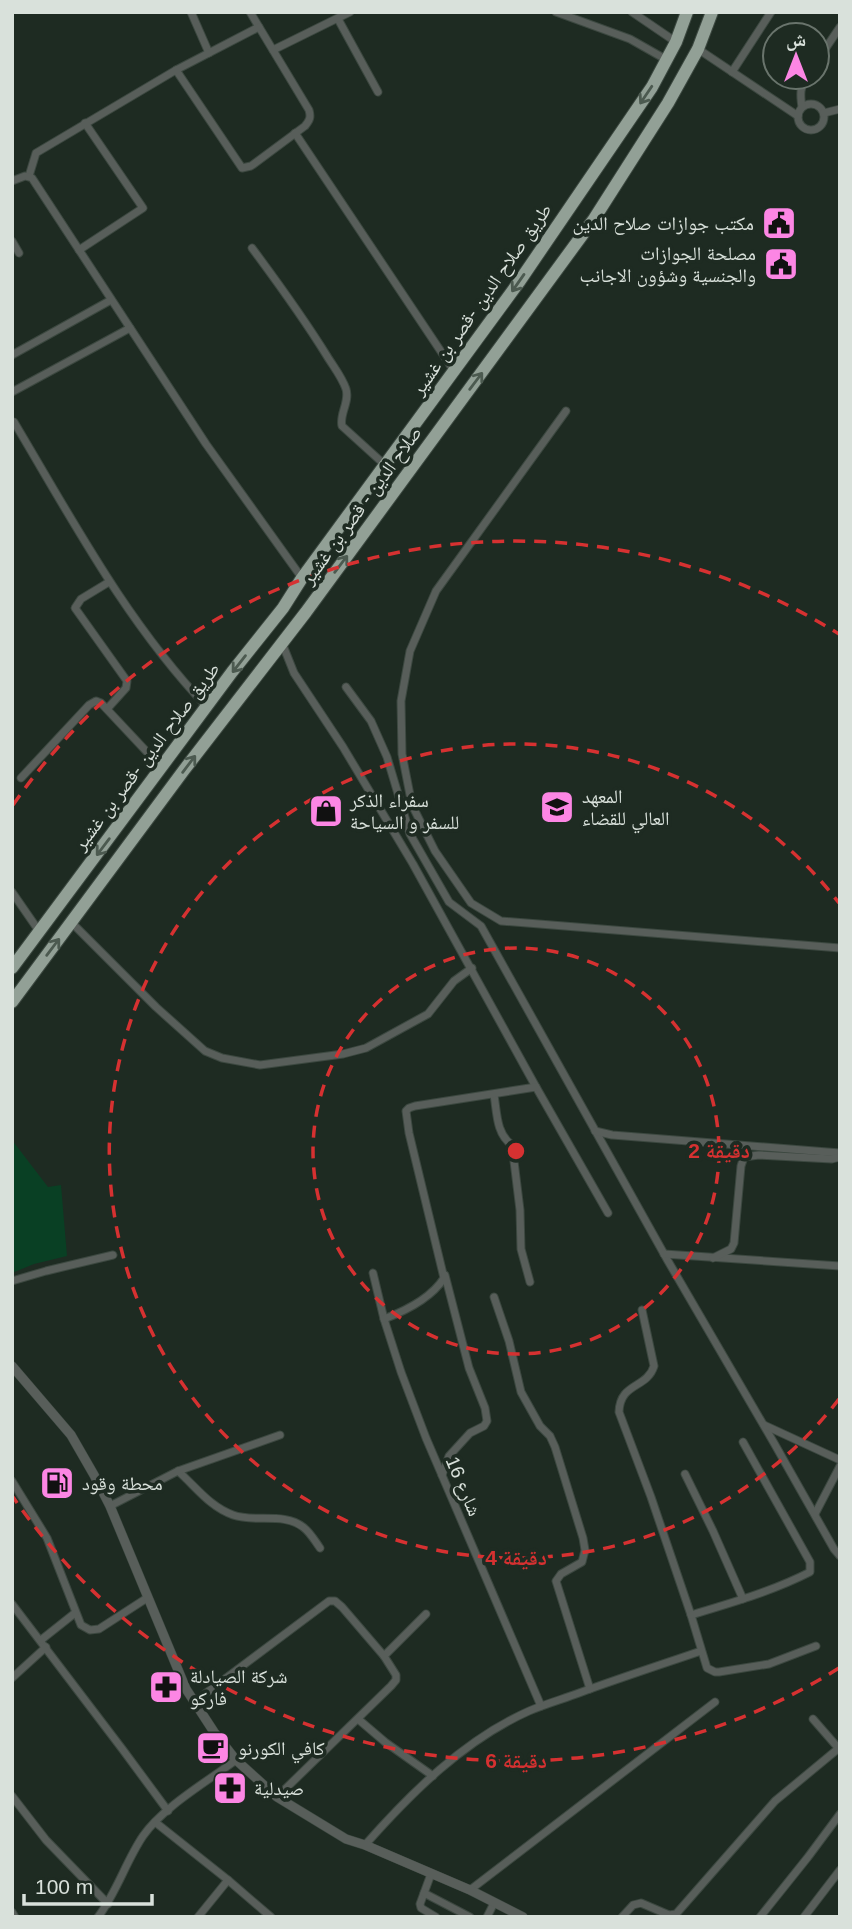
<svg xmlns="http://www.w3.org/2000/svg" width="852" height="1929" font-family="Arial,'Noto Naskh Arabic',sans-serif">
<style>
.green{fill:#094024}
.lines{fill:none;stroke-linecap:round;stroke-linejoin:round}
.minor-casing{stroke:#3c4840;stroke-width:9}
.tertiary-casing{stroke:#3c4840;stroke-width:10}
.trunk-casing{stroke:#3c4840;stroke-width:14}
.minor{stroke:#585e5a;stroke-width:7}
.tertiary{stroke:#585e5a;stroke-width:9}
.trunk{stroke:#92a096;stroke-width:12}
.oneway{stroke:#4c5a50}
.ring{fill:none;stroke:#d63131;stroke-width:3.5;stroke-dasharray:12 9}
.labels{text-anchor:middle;stroke-width:7;stroke-linejoin:round;paint-order:stroke}
.poi-label{font-size:19px;fill:#d9e1db;stroke:#1e2b22;text-anchor:start}
.street-label{font-size:19px;fill:#d9e1db;stroke:#1e2b22}
.centre{fill:#d63131;stroke:#1e2b22;stroke-width:3.5}
.ring-label{font-size:21px;text-anchor:middle;font-weight:bold;fill:#d63131;stroke:#1e2b22;stroke-width:7;stroke-linejoin:round;paint-order:stroke}
</style>
<rect width="100%" height="100%" fill="#1e2b22"/>
<polygon class="green" points="12,1140 48,1187 61,1185 67,1256 34,1264 12,1273"/>
<g class="lines">
<g class="minor-casing">
<g id="minor">
<polyline points="191,12 209,53"/>
<polyline points="556,12 630,39 667,60"/>
<polyline points="632,12 676,42"/>
<polyline points="338,19 378,92"/>
<polyline points="698,49 798,116"/>
<polyline points="273,50 350,12"/>
<polyline points="817,61 840,27"/>
<path d="M 176,70 L 242,168 L 251,166 L 305,126 C 310,120 311,117 309,110 L 250,12"/>
<polyline points="732,72 771,12"/>
<circle cx="811" cy="117" r="13"/>
<path d="M 802,107 C 800,95 800,87 806,77"/>
<polyline points="824,113 840,109"/>
<polyline points="295,133 454,371"/>
<polyline points="29,176 36,153 176,70 259,27"/>
<polyline points="12,181 25,176 32,178 206,444 302,578"/>
<polyline points="12,241 19,253"/>
<path d="M 252,248 C 278,283 304,319 327,356 C 333,366 342,377 346,389 C 350,402 339,414 342,426 L 385,465"/>
<polyline points="79,250 143,208 85,123"/>
<polyline points="12,355 111,300"/>
<polyline points="12,392 130,328"/>
<polyline points="566,411 436,591 410,651 401,701 402,754 412,805 435,851 471,903 501,921 840,948"/>
<path d="M 14,422 C 73,521 127,623 207,707"/>
<polyline points="282,643 294,673 343,747 413,864 536,1087 608,1213"/>
<polyline points="346,687 371,721 387,757 410,834 449,902 481,926 668,1261 774,1443 834,1549 840,1556"/>
<polyline points="107,709 126,688 127,681 75,608 81,599 109,582"/>
<polyline points="21,778 89,705 96,701 101,703 162,768"/>
<polyline points="12,892 39,931"/>
<polyline points="72,923 156,1007 205,1051 222,1058 260,1065 343,1054 366,1048 428,1014 454,981 472,968"/>
<path d="M 494,1095 C 497,1112 496,1134 512,1145 L 520,1210 L 521,1249 L 530,1282"/>
<polyline points="595,1131 612,1135 840,1153"/>
<polyline points="664,1254 840,1266"/>
<polyline points="713,1258 731,1249 734,1243 741,1166 744,1157 759,1155 832,1159 840,1157"/>
<polyline points="373,1273 384,1319 401,1372 426,1438 541,1706"/>
<polyline points="12,1281 46,1271 113,1255"/>
<polyline points="494,1297 509,1341 521,1392 540,1426 550,1436 555,1447 583,1538 585,1550 582,1562 561,1574 556,1581 590,1689"/>
<path d="M 642,1310 L 654,1366 C 647,1389 620,1382 619,1412 L 651,1497 L 691,1615 L 707,1668 L 715,1672 L 719,1672 L 769,1664 L 816,1646"/>
<path d="M 384,1319 C 405,1311 432,1297 444,1278 L 409,1133 L 406,1111 L 409,1108 L 415,1106 L 536,1087"/>
<polyline points="764,1425 840,1460"/>
<path d="M 178,1471 C 196,1487 210,1507 233,1515 C 255,1523 284,1512 303,1527 C 310,1532 315,1541 320,1548"/>
<polyline points="685,1474 713,1531 743,1599"/>
<polyline points="442,1475 449,1456 470,1433 484,1426 487,1421 485,1408 469,1368 445,1275"/>
<polyline points="12,1481 47,1538 81,1625 90,1630 99,1629 147,1598"/>
<polyline points="110,1506 178,1471 280,1435"/>
<polyline points="815,1514 840,1466"/>
<polyline points="12,1604 123,1750 168,1811"/>
<path d="M 691,1615 C 731,1603 773,1591 810,1572 L 810,1562 L 743,1442"/>
<polyline points="41,1640 75,1613"/>
<polyline points="12,1678 46,1647"/>
<polyline points="194,1702 329,1601 335,1601 342,1607 384,1656"/>
<polyline points="358,1719 385,1742 433,1776"/>
<polyline points="813,1719 840,1750"/>
<polyline points="12,1796 46,1840 108,1904"/>
<polyline points="277,1797 391,1686 396,1680 396,1675 384,1656 426,1614"/>
<polyline points="155,1822 228,1880 271,1917"/>
<path d="M 365,1845 C 411,1793 464,1740 529,1711 C 545,1704 563,1699 579,1693 C 620,1678 660,1665 701,1651"/>
<polyline points="431,1874 420,1904 421,1908 436,1917"/>
<polyline points="470,1890 715,1702"/>
<polyline points="424,1893 470,1917"/>
<polyline points="12,1912 15,1917"/>
<path d="M 98,1917 C 117,1892 126,1861 143,1836 C 163,1807 208,1781 236,1760"/>
<polyline points="198,1917 228,1880"/>
<polyline points="487,1917 494,1903"/>
<polyline points="622,1917 633,1905 641,1903 669,1915 676,1914 775,1801 839,1748"/>
<polyline points="760,1917 808,1857 840,1814"/>
<polyline points="804,1917 840,1870"/>
</g>
</g>
<g class="tertiary-casing">
<polyline id="tertiary" points="12,1366 71,1435 94,1475 110,1506 186,1689 214,1732 236,1760 277,1797 346,1839 365,1845 470,1890 523,1917"/>
</g>
<g class="trunk-casing">
<g id="trunk">
<polyline points="12,968 232,672 283,608 302,578 519,282 652,87 676,42 687,12"/>
<polyline points="12,1002 184,770 306,612 594,219 668,103 698,49 712,12"/>
</g>
</g>
<use href="#minor" class="minor"/>
<use href="#tertiary" class="tertiary"/>
<use href="#trunk" class="trunk"/>
</g>
<defs><path id="oneway-shaft" d="M-6 0H5M1.5-3L5.5 0L1.5 3" fill="none" stroke-width="1.6" stroke-linecap="round" stroke-linejoin="round" transform="scale(1.75)"/></defs>
<g class="oneway">
<use href="#oneway-shaft" transform="translate(646 95) rotate(124)"/>
<use href="#oneway-shaft" transform="translate(518 283) rotate(125)"/>
<use href="#oneway-shaft" transform="translate(476 381) rotate(-53)"/>
<use href="#oneway-shaft" transform="translate(341 564) rotate(-53)"/>
<use href="#oneway-shaft" transform="translate(239 664) rotate(128)"/>
<use href="#oneway-shaft" transform="translate(189 764) rotate(-53)"/>
<use href="#oneway-shaft" transform="translate(103 847) rotate(127)"/>
<use href="#oneway-shaft" transform="translate(53 947) rotate(-53)"/>
</g>
<g class="ring">
<circle cx="516" cy="1151" r="203"/>
<path d="M839 1399A407 407 0 1 1 839 903"/>
<path d="M839 1668A610 610 0 0 1 13 1497M13 805A610 610 0 0 1 839 634"/>
</g>
<defs>
<g id="civic-square" transform="scale(1.75)"><rect x="-9" y="-9" width="18" height="18" rx="4" fill="#fc86e4" stroke="#1e2b22"/><path d="M-.6-6.5H3V-4.5H.6V-3L4-1V1h2V6H-6V1h2V-1L-.6-3ZM-1.2 2.5V6h2.4V2.5Z" fill="#111"/></g>
<g id="university-square" transform="scale(1.75)"><rect x="-9" y="-9" width="18" height="18" rx="4" fill="#fc86e4" stroke="#1e2b22"/><path d="M0-5L7-2L0 1L-7-2ZM-4 1L0 2.5L4 1V4Q0 6-4 4Z" fill="#111"/></g>
<g id="shop-square" transform="scale(1.75)"><rect x="-9" y="-9" width="18" height="18" rx="4" fill="#fc86e4" stroke="#1e2b22"/><path d="M-5-2.5h2.3a2.7 3.5 0 0 1 5.4 0H5L5.5 6h-11ZM-1.5-2.5h3a1.5 2.3 0 0 0-3 0Z" fill="#111"/></g>
<g id="fuel-square" transform="scale(1.75)"><rect x="-9" y="-9" width="18" height="18" rx="4" fill="#fc86e4" stroke="#1e2b22"/><path d="M-5.5-6h7V0h2V4h1.3V-2.5L3-4.5l.8-.8L6-3V5H2.5V1h-1V6h-7ZM-4.2-4.7v3.2H.2V-4.7Z" fill="#111"/></g>
<g id="pharmacy-square" transform="scale(1.75)"><rect x="-9" y="-9" width="18" height="18" rx="4" fill="#fc86e4" stroke="#1e2b22"/><path d="M-2-6h4v4h4v4h-4v4h-4v-4h-4v-4h4Z" fill="#111"/></g>
<g id="cafe-square" transform="scale(1.75)"><rect x="-9" y="-9" width="18" height="18" rx="4" fill="#fc86e4" stroke="#1e2b22"/><path d="M-5.5-4.5H6V0H3Q3 3.5 0 3.5H-2.5Q-5.5 3.5-5.5 0ZM3-3.2v2h1.7v-2ZM-6 4.5H4V6H-6Z" fill="#111"/></g>
</defs>
<g fill-rule="evenodd">
<use href="#civic-square" x="779" y="223"/>
<use href="#civic-square" x="781" y="264"/>
<use href="#university-square" x="557" y="807"/>
<use href="#shop-square" x="326" y="811"/>
<use href="#fuel-square" x="57" y="1483"/>
<use href="#pharmacy-square" x="166" y="1687"/>
<use href="#cafe-square" x="213" y="1748"/>
<use href="#pharmacy-square" x="230" y="1788"/>
</g>
<g class="labels">
<g class="poi-label">
<text x="754" y="230" text-anchor="end">مكتب جوازات صلاح الدين</text>
<text x="756" y="260" text-anchor="end">مصلحة الجوازات<tspan x="756" dy="22">والجنسية وشؤون الاجانب</tspan></text>
<text x="582" y="803">المعهد<tspan x="582" dy="22">العالي للقضاء</tspan></text>
<text x="350" y="807">سفراء الذكر<tspan x="350" dy="22">للسفر و السياحة</tspan></text>
<text x="82" y="1490">محطة وقود</text>
<text x="190" y="1683">شركة الصيادلة<tspan x="190" dy="22">فاركو</tspan></text>
<text x="238" y="1755">كافي الكورنو</text>
<text x="254" y="1795">صيدلية</text>
</g>
<g class="street-label">
<text transform="translate(481 299) rotate(-55)" y="7">طريق صلاح الدين -قصر بن غشير</text>
<text transform="translate(361 505) rotate(-54)" y="7">صلاح الدين - قصر بن غشير</text>
<text transform="translate(146 756) rotate(-53)" y="7">طريق صلاح الدين -قصر بن غشير</text>
<text transform="translate(464 1486) rotate(67)" y="7">شارع 16</text>
</g>
</g>
<circle cx="516" cy="1151" r="10" class="centre"/>
<g class="ring-label">
<text x="719" y="1158">2 دقيقة</text>
<text x="516" y="1565">4 دقيقة</text>
<text x="516" y="1768">6 دقيقة</text>
</g>
<rect width="852" height="1929" fill="none" stroke="#d9e1db" stroke-width="28"/>
<g transform="translate(796 56)"><circle r="33" fill="#1e2b22" stroke="#69746c" stroke-width="2"/>
<path d="M0-5L12 26L0 18L-12 26Z" fill="#fc86e4"/>
<text y="-10" font-size="19" font-weight="bold" text-anchor="middle" fill="#d9e1db">ش</text>
</g>
<path d="M24 1894v10h128v-10" fill="none" stroke="#d9e1db" stroke-width="3.5"/>
<text x="35" y="1894" font-size="21" fill="#d9e1db" stroke="#1e2b22" stroke-width="5" paint-order="stroke">100 m</text>
</svg>
